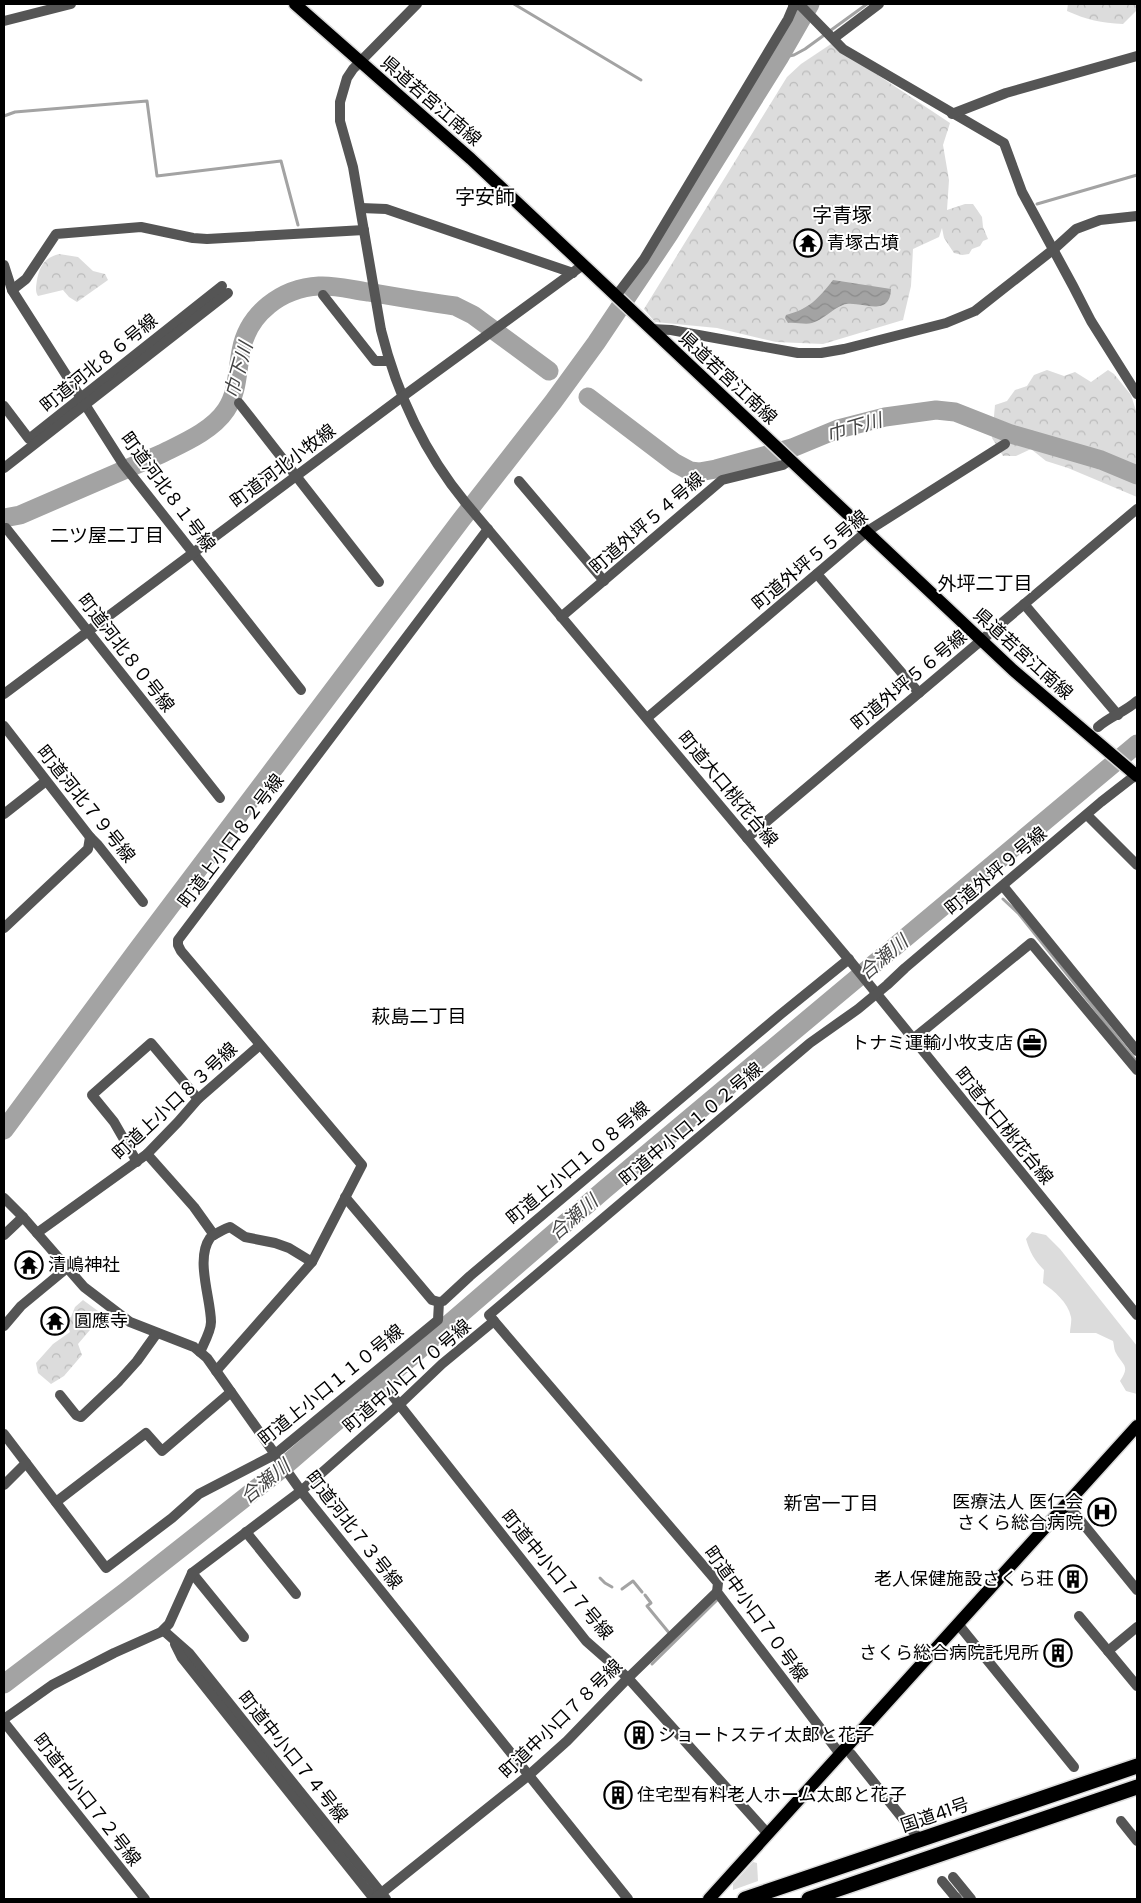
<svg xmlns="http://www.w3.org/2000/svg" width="1141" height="1903" font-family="Poppins,'Noto Sans JP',sans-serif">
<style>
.green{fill:#dcdcdc}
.forest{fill:url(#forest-crowns)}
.water{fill:url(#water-waves)}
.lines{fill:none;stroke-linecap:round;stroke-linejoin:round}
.stream{stroke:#a3a3a3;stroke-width:3}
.river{stroke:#a3a3a3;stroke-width:19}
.major-casing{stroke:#dbdbdb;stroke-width:15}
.highway-casing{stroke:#dbdbdb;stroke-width:18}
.minor{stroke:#555;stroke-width:10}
.major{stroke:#000;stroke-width:12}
.highway{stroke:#000;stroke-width:15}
.labels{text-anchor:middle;stroke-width:4;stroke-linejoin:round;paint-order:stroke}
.street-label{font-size:18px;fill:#000;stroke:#fff}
.poi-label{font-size:18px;fill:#000;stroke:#fff;text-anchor:start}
.water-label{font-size:19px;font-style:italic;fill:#444;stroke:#fff}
.neighbourhood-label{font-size:19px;fill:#000;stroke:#fff}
.quarter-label{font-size:20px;fill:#000;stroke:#fff}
</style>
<defs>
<pattern id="forest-crowns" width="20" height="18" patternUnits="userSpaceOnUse" patternTransform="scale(1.25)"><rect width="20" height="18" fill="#dcdcdc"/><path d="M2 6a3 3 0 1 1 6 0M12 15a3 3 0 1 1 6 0" fill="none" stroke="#bbb"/></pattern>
<pattern id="water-waves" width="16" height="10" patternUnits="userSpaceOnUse" patternTransform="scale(1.25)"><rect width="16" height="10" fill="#a3a3a3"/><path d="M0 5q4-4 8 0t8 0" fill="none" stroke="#8b8b8b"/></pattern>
</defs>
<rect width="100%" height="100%" fill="#fff"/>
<g class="green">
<path d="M 1032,1232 L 1046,1235 L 1060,1249 L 1137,1346 L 1137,1394 L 1126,1391 L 1120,1381 C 1131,1365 1122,1365 1116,1353 C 1114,1350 1114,1344 1113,1341 L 1096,1333 L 1070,1333 C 1070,1328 1072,1321 1071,1317 C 1068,1302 1054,1291 1043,1283 L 1044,1270 C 1034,1260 1030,1252 1026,1239 Z"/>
<polygon points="753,1862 757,1863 758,1881 733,1890 733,1884"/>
</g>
<g class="forest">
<path d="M 1068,4 L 1137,4 L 1137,10 L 1123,24 C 1101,23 1087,20 1067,11 Z"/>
<polygon points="831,44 950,123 943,145 949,180 947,210 965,204 973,204 982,217 983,227 988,239 983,241 980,246 972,249 969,254 962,255 954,253 944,238 942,228 939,237 913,249 911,286 903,320 823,344 776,342 717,328 655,322 644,309 787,77 801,64"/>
<path d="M 59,254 L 78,257 L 93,271 L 105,274 L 108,280 L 77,302 L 69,297 L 63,290 L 38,296 C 35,291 36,287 37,280 C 40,266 44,258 59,254 Z"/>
<polygon points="1047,370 1064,376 1075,372 1091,382 1108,370 1114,374 1131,395 1137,414 1137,497 1068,468 1046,461 1031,449 1016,456 1003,456 992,438 995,405 1007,401 1015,390 1027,386 1034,375"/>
<polygon points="83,1300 98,1311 101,1317 78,1344 82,1355 64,1376 51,1384 38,1373 36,1363 53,1344 70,1332 66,1320 71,1317 75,1307"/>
</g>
<path class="water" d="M 833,280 L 891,289 C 890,320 858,299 843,305 C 832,309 823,320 812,323 C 805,325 796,322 788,323 L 785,318 L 786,315 C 809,309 818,299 833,280 Z"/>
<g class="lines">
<g class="stream">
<polyline points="514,4 641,80"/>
<polyline points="779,58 794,55 805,49 867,4"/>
<polyline points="4,116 15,112 147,101 157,176 281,161 298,225"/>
<polyline points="1037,204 1137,175"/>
<polyline points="1003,899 1019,914 1137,1062"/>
<polyline points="600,1578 605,1583 612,1587"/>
<polyline points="622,1589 633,1581 642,1592"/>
<polyline points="645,1595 651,1603 647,1606 670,1634"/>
<polyline points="652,1664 717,1600"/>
<polyline points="959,1894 963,1899"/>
</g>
<g class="river">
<polyline points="588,397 675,463 690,471 699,472 716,469 792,448 838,429 885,417 936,410 955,412 1011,434 1101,460 1137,475"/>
<path d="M 4,518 L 20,515 L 161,454 C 183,443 212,431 226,410 C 238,392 237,371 241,351 C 248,313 282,288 319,286 C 336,285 352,290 368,292 C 397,297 426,302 455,306 L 473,315 L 549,371"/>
<polyline points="4,1130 138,949 461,520 553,402 596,343 669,234 779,58 810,4"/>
<polyline points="4,1684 125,1592 280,1470 605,1189 1137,744"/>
</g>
<g class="major-casing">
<g id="major">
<polyline points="295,4 471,159 1013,670 1137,776"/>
<polyline points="709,1899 1137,1426"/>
</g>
</g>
<g class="highway-casing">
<g id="highway">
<polyline points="745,1899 1137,1766"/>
<polyline points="809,1899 1137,1787"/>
</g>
</g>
<g class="minor">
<path d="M 417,4 L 353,69 L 347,78 L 340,102 L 340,121 L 353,167 L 381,330 C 397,394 423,451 465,502 L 851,962 L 1137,1315"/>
<polyline points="793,4 801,6 843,49 1004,143 1022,192 1073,286 1091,321 1137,394"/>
<polyline points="4,21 71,4"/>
<polyline points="834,38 879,4"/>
<polyline points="952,114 1006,93 1137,56"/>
<polyline points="361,208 386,209 573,273"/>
<polyline points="4,265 12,290 123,464 301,690"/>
<polyline points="12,290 26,279 56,234 141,227 193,238 207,239 364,230"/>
<polyline points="323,295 375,361 389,361"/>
<polyline points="616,296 644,259 788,19 794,5"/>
<polyline points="651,329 671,330 798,353 821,353 844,349 946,323 975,311 1054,249 1076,229 1100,220 1137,216"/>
<polyline points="239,403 379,582"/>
<polyline points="4,406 29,439 222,286"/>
<polyline points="4,468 228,293"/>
<polyline points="519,481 604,581"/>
<polyline points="6,528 220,798"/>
<polyline points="817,574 919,693"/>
<polyline points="1024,604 1118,715"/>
<polyline points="561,617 722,480 783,465 790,460"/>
<polyline points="4,694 402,397 583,265"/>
<polyline points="647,718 866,532 1005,444"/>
<polyline points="4,726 90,837 98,845 143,902"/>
<path d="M 1098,727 C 1109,717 1125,712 1137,701"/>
<polyline points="4,814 46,781"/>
<polyline points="1087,815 1137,865"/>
<polyline points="747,838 1137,509"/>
<polyline points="1003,886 1137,1051"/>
<polyline points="4,928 88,849 90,837"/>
<polyline points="913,1039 1031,943 1137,1070"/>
<polyline points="147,1154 194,1207 214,1235"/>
<polyline points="137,1162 114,1122 92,1095 151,1043 198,1099"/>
<polyline points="345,1197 432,1300 439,1302 443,1301 470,1276 781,1014 849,959"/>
<polyline points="4,1198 23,1217 84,1287 130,1322 194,1347 207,1358 301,1491 628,1899"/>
<polyline points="37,1233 147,1154 178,1122 198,1099 260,1045"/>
<polyline points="4,1235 23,1217"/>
<polyline points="494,1321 489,1315 810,1043 858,1009 887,985 905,968 1101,802 1137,774"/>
<polyline points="4,1326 21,1306 67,1268"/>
<path d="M 200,1352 C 204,1343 211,1331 211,1322 C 211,1299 195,1259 210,1238 C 212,1235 227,1228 230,1227 L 245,1237 L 275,1243 L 289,1248 L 312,1262"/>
<polyline points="216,1371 312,1262 362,1165 181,951 178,945 178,940 488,529"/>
<polyline points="391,1394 586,1641 628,1678 768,1834"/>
<polyline points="60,1395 76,1415 81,1417 119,1381 137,1361 157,1333"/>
<polyline points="4,1434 106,1568 172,1518 199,1494 274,1455 438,1320 439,1302"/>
<polyline points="4,1485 26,1463"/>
<polyline points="56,1502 146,1433 162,1451 231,1392"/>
<polyline points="1067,1504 1137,1590"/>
<polyline points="246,1532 296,1594"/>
<polyline points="192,1573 244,1637"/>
<polyline points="1079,1616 1137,1686"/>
<polyline points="958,1624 1074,1767"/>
<polyline points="164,1631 189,1653 386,1899"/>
<polyline points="175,1644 182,1658 374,1899"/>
<polyline points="1108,1651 1137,1627"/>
<polyline points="4,1719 52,1685 114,1653 161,1632 169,1624 192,1573 301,1491 400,1404 442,1364 494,1321 718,1583 717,1592 840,1754"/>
<polyline points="4,1722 145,1899"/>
<polyline points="851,1754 920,1840"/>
<polyline points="1121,1821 1137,1841"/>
<polyline points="953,1877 971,1899"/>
<polyline points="942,1881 957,1899"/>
<polyline points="374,1899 529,1775 567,1741 628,1678 717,1592"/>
</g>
<use href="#major" class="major"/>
<use href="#highway" class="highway"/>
</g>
<defs>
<g id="temple-ring" transform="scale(1.4375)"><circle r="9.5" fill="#fff" stroke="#000" stroke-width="1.5"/><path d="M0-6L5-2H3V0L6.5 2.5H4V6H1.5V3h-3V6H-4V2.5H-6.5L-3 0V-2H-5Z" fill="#000"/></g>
<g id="office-ring" transform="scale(1.4375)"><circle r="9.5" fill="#fff" stroke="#000" stroke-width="1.5"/><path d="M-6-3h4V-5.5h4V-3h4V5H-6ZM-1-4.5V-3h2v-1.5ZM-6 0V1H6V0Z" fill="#000"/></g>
<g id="hospital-ring" transform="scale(1.4375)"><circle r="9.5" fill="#fff" stroke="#000" stroke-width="1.5"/><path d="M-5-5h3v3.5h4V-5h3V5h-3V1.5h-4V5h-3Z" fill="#000"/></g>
<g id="building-ring" transform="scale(1.4375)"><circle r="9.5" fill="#fff" stroke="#000" stroke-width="1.5"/><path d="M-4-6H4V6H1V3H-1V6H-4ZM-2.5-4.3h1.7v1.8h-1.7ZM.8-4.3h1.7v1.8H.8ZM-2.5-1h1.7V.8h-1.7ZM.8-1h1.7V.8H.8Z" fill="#000"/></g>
</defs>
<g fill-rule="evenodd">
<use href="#temple-ring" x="808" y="243"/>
<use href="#office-ring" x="1032" y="1043"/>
<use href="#temple-ring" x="29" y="1265"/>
<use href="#temple-ring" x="55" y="1321"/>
<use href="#hospital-ring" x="1102" y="1512"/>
<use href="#building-ring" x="1073" y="1579"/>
<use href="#building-ring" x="1058" y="1653"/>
<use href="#building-ring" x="639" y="1735"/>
<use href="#building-ring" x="618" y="1795"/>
</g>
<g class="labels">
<g class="street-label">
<text transform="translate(431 101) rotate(41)" y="6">県道若宮江南線</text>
<text transform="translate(99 363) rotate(-39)" y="6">町道河北８６号線</text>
<text transform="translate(728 378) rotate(43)" y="6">県道若宮江南線</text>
<text transform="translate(283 466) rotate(-37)" y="6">町道河北小牧線</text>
<text transform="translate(168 492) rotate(53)" y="6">町道河北８１号線</text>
<text transform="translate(647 523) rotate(-41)" y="6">町道外坪５４号線</text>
<text transform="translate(810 560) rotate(-40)" y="6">町道外坪５５号線</text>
<text transform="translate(126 653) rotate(52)" y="6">町道河北８０号線</text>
<text transform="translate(1023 654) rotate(42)" y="6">県道若宮江南線</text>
<text transform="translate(909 680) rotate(-40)" y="6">町道外坪５６号線</text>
<text transform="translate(728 789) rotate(50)" y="6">町道大口桃花台線</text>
<text transform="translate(86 804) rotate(51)" y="6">町道河北７９号線</text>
<text transform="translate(231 841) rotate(-53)" y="6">町道上小口８２号線</text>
<text transform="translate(996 871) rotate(-40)" y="6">町道外坪９号線</text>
<text transform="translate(175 1101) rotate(-43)" y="6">町道上小口８３号線</text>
<text transform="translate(691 1124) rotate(-40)" y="6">町道中小口１０２号線</text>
<text transform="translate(1004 1126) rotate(51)" y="6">町道大口桃花台線</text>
<text transform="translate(578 1163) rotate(-40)" y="6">町道上小口１０８号線</text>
<text transform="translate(407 1376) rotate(-41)" y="6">町道中小口７０号線</text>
<text transform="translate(331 1385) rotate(-39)" y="6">町道上小口１１０号線</text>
<text transform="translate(354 1530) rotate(52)" y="6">町道河北７３号線</text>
<text transform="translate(557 1575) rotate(50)" y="6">町道中小口７７号線</text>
<text transform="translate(756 1614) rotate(54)" y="6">町道中小口７０号線</text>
<text transform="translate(561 1719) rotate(-44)" y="6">町道中小口７８号線</text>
<text transform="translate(293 1757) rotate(51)" y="6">町道中小口７４号線</text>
<text transform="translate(87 1800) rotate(52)" y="6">町道中小口７２号線</text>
<text transform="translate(935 1815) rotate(-19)" y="6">国道41号</text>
</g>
<g class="poi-label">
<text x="827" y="249">青塚古墳</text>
<text x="1013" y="1049" text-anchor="end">トナミ運輸小牧支店</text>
<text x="48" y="1271">清嶋神社</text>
<text x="74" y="1327">圓應寺</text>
<text x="1083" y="1508" text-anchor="end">医療法人 医仁会<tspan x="1083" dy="21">さくら総合病院</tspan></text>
<text x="1054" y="1585" text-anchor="end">老人保健施設さくら荘</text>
<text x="1039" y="1659" text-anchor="end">さくら総合病院託児所</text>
<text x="658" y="1741">ショートステイ太郎と花子</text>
<text x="637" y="1801">住宅型有料老人ホーム太郎と花子</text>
</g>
<g class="water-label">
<text transform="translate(238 370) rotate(-74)" y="7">巾下川</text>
<text transform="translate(854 427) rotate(-16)" y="7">巾下川</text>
<text transform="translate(883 957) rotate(-40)" y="7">合瀬川</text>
<text transform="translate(573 1217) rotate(-41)" y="7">合瀬川</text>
<text transform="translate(265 1481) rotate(-39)" y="7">合瀬川</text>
</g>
<g class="neighbourhood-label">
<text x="107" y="542">二ツ屋二丁目</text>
<text x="985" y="590">外坪二丁目</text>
<text x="419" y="1023">萩島二丁目</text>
<text x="831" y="1510">新宮一丁目</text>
</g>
<g class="quarter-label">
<text x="485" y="204">字安師</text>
<text x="842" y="222">字青塚</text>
</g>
</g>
<rect width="1141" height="1903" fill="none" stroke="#000000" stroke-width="10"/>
</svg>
